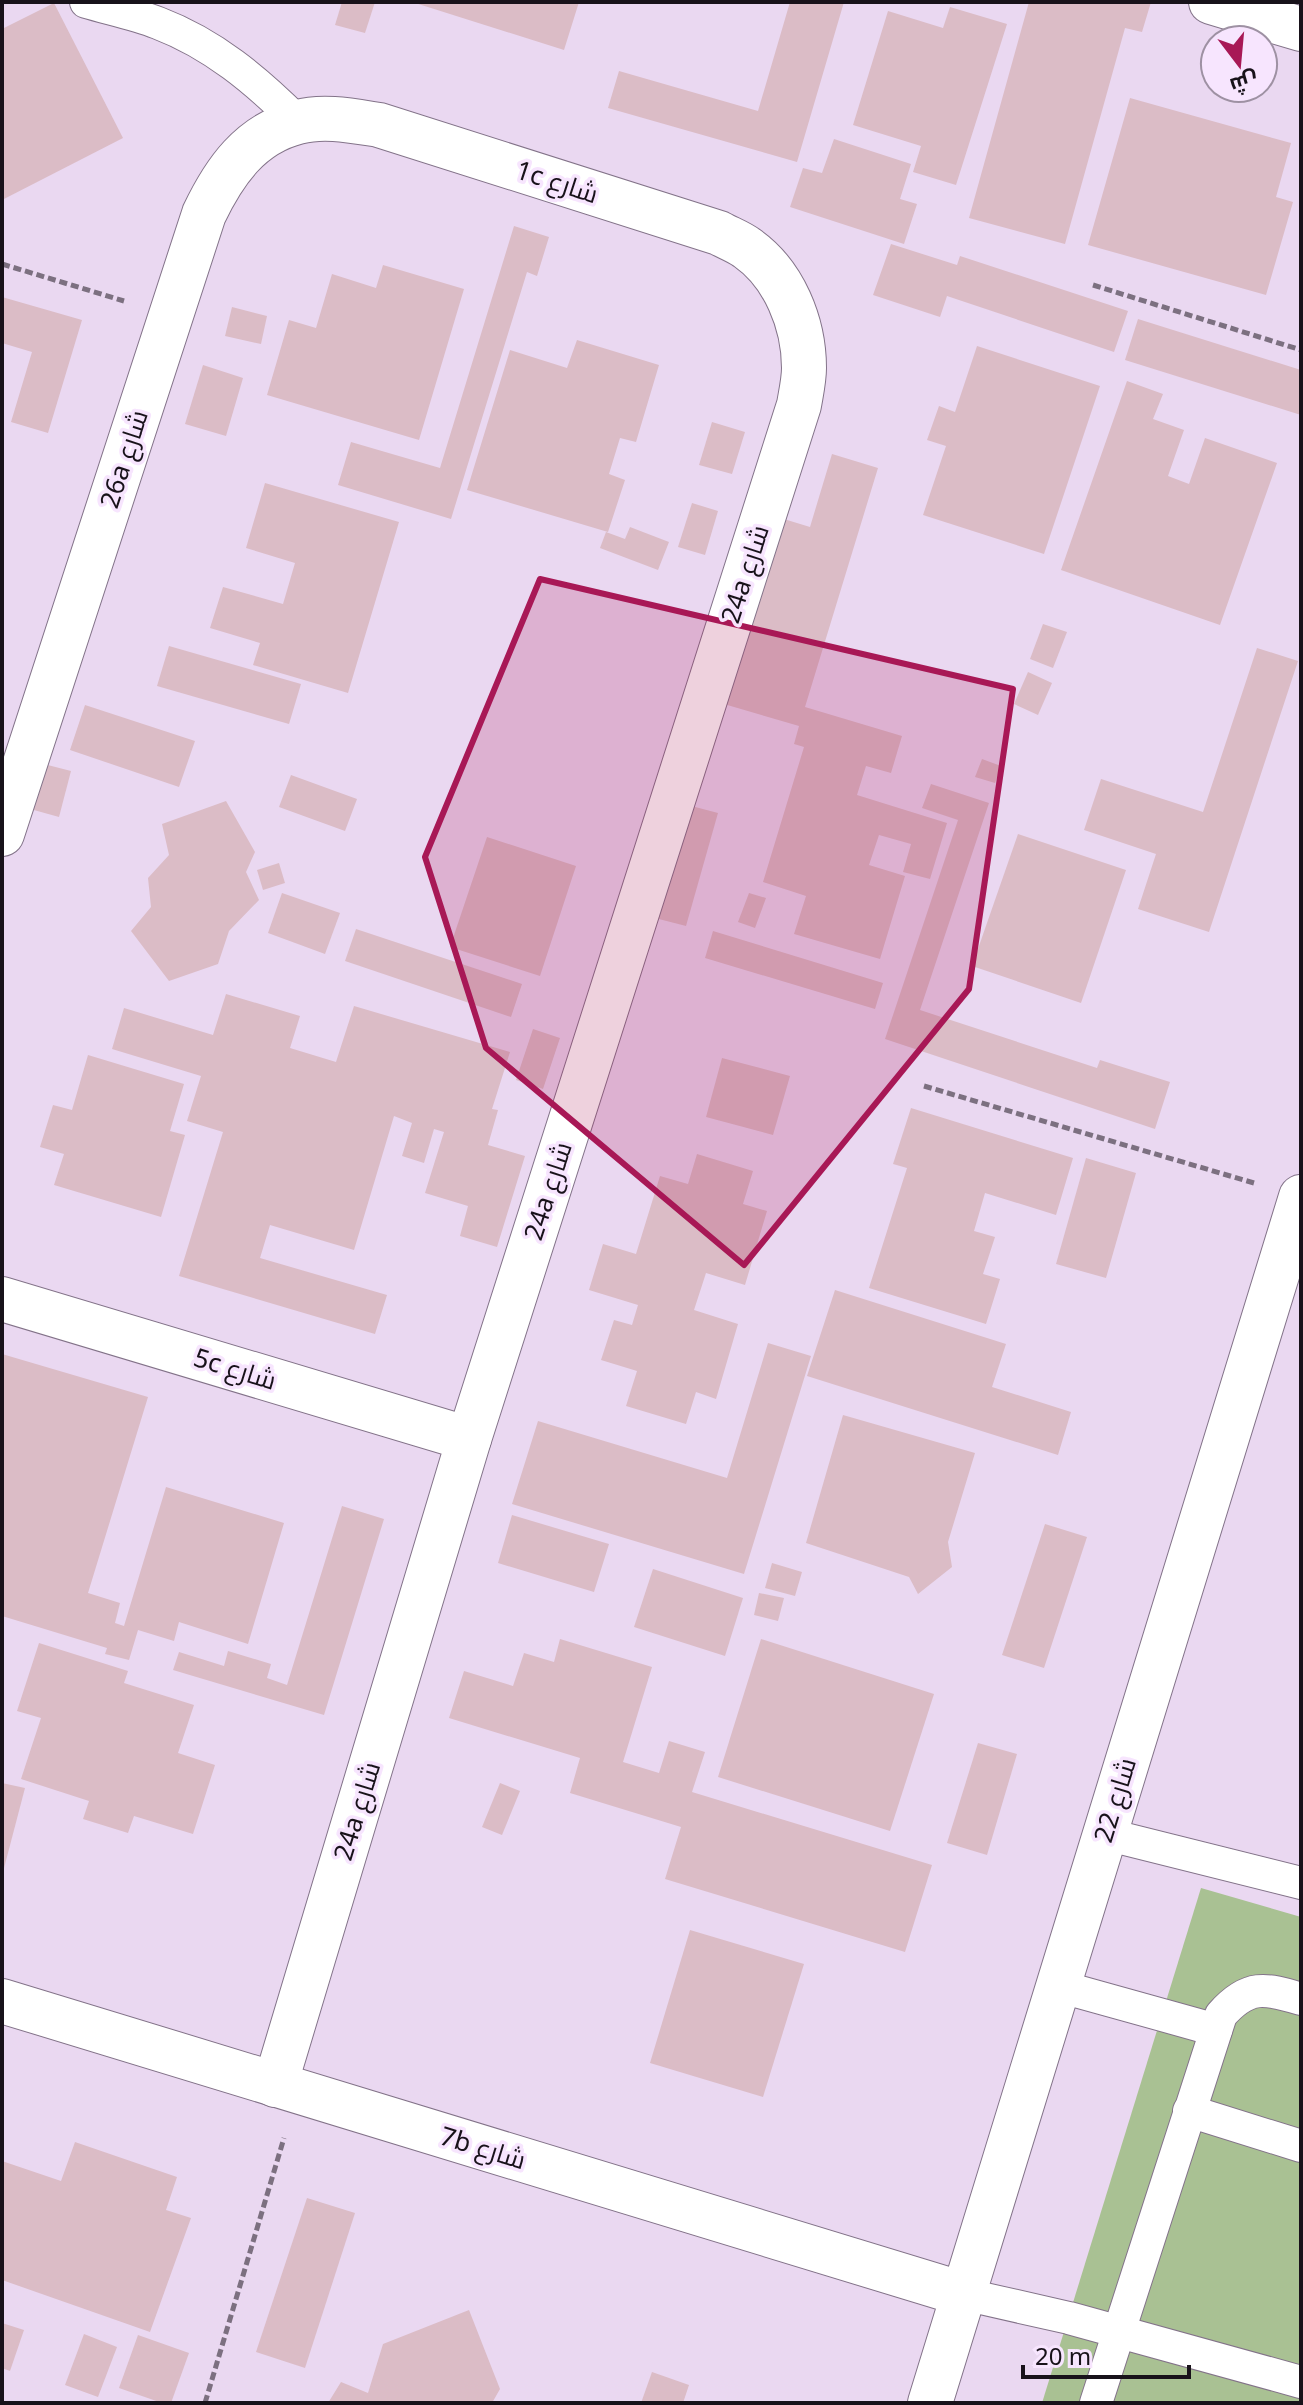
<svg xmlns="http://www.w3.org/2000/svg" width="1303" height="2405" font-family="'Noto Sans',Cairo,sans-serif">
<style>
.green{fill:#a9c193}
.building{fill:#dbbcc6}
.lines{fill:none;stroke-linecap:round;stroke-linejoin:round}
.lane-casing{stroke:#837389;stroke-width:34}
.street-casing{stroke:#837389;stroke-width:46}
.path{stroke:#7c7080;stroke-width:5;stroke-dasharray:8 4;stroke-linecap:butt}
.lane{stroke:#fff;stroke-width:32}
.street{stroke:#fff;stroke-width:44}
.marked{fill:#a81856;fill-opacity:0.2;stroke:#a81856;stroke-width:6;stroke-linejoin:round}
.labels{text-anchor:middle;stroke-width:7;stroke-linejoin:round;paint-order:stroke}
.street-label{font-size:26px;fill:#18121a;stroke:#f7e5fe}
</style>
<rect width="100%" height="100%" fill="#ead8f1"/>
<polygon class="green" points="1201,1888 1301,1917 1301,2403 1042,2403"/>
<g class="building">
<polygon points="342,2 375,2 365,33 335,25"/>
<polygon points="412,2 579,2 564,50"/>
<polygon points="790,2 844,2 797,162 608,108 619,71 758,111"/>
<polygon points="1029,2 1151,2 1142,32 1125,28 1065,244 969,218"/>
<polygon points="54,3 123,138 2,200 2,29"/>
<polygon points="950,7 1007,24 956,185 913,172 921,146 853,125 888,11 943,28"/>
<polygon points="1130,98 1291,143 1276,197 1293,202 1266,295 1088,245"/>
<polygon points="834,139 911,164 900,199 917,204 904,244 790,207 803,168 822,173"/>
<polygon points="514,226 549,237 537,276 527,272 451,519 338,485 351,442 440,468"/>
<polygon points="891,244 957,265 960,256 1128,311 1114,352 947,296 940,317 873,295"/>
<polygon points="383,265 464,289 419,440 267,395 289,320 316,328 332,274 376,288"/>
<polygon points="2,297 82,320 48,433 11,422 32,352 2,343"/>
<polygon points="232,307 267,316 261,344 225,336"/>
<polygon points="1138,319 1301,370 1301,415 1125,360"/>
<polygon points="577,340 659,365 636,442 620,438 609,474 625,480 608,532 467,490 510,350 567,368"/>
<polygon points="977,346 1100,386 1044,554 923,515 946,446 927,440 939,406 955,412"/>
<polygon points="203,365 243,378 226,436 185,424"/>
<polygon points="1127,381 1163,394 1153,419 1184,430 1168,476 1189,484 1205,438 1277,463 1220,625 1061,570"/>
<polygon points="712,422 745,432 732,474 699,465"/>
<polygon points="832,454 878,468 805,707 902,736 891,773 866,766 857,795 947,823 930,879 903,872 911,844 879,835 869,865 905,876 880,959 794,934 806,896 763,882 804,747 794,744 799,726 717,702 774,516 810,527"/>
<polygon points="265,483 399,522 348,693 253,665 260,643 210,628 223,587 283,604 295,563 246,548"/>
<polygon points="692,503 718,511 705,555 678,547"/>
<polygon points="630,527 669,542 658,570 600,548 606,532 625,539"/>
<polygon points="1043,624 1067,632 1053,668 1030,659"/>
<polygon points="169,646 301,684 289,724 157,686"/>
<polygon points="1257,648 1298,661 1209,932 1138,909 1156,854 1084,830 1101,779 1203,812"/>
<polygon points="1028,672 1052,683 1038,715 1014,704"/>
<polygon points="85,705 195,741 179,787 70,750"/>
<polygon points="982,759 1001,766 995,783 975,777"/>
<polygon points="36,762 71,771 59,817 23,807"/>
<polygon points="291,775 357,799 345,831 279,807"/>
<polygon points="931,784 989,803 920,1010 1097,1068 1100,1060 1170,1082 1155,1129 885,1039 958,820 922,808"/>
<polygon points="226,801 255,852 246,872 259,900 229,931 218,964 169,981 131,931 151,907 148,878 169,855 162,824"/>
<polygon points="684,804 718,813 686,926 651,917"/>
<polygon points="1018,834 1126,870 1081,1003 972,966"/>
<polygon points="487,837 576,866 540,976 450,947"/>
<polygon points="279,863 285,883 263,890 257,870"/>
<polygon points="282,893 340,913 325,954 268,933"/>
<polygon points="749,893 766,898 755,928 738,922"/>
<polygon points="356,929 522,984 511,1017 345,961"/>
<polygon points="713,931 883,983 875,1009 705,958"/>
<polygon points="226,994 300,1016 290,1048 336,1062 354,1006 510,1052 492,1109 498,1110 488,1145 525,1156 497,1247 460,1236 468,1206 425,1193 444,1132 434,1129 424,1163 402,1156 412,1123 394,1116 354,1250 270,1225 260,1258 387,1295 375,1334 179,1276 223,1132 187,1121 201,1076 112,1049 124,1008 213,1035"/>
<polygon points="533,1029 560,1038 543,1089 516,1080"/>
<polygon points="88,1055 184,1084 170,1131 185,1135 161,1217 54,1185 64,1154 40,1147 53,1105 72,1110"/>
<polygon points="722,1058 790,1076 773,1135 706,1117"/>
<polygon points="911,1108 1073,1158 1056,1215 985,1193 974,1231 995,1237 983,1274 1000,1279 986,1324 869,1288 907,1168 893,1164"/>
<polygon points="697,1154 753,1171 743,1204 767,1211 745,1285 706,1273 694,1310 738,1324 716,1399 696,1392 686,1424 626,1406 637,1371 601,1360 614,1320 632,1325 638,1305 589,1290 603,1244 636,1254 660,1176 688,1184"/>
<polygon points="1086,1158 1136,1173 1106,1278 1056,1264"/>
<polygon points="835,1290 1006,1344 992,1387 1071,1412 1058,1455 807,1376"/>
<polygon points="768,1343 811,1356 744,1574 512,1504 538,1421 727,1478"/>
<polygon points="2,1354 148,1397 88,1593 120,1603 115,1623 124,1626 166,1487 284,1523 248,1644 179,1622 174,1641 138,1630 129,1660 105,1654 107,1648 2,1616"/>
<polygon points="843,1415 975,1453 948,1542 952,1567 918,1594 909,1577 806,1543"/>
<polygon points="342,1506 384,1519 324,1715 173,1670 179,1652 224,1666 228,1651 271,1664 267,1678 287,1685"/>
<polygon points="512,1515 609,1544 594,1592 498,1563"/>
<polygon points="1045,1524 1087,1537 1044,1668 1002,1655"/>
<polygon points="772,1563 802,1572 795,1596 765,1588"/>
<polygon points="653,1569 743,1598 725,1656 634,1627"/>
<polygon points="759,1593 784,1598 778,1621 754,1615"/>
<polygon points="560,1639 652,1667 623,1762 659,1773 669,1741 705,1752 692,1792 932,1865 905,1952 665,1879 681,1827 570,1793 580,1758 449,1718 464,1671 513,1686 524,1653 554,1662"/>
<polygon points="761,1639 934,1694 890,1831 718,1777"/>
<polygon points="39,1643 128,1671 124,1683 194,1705 178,1753 215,1765 193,1834 134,1816 128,1833 83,1819 89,1801 21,1779 41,1718 17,1711"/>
<polygon points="978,1743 1017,1754 987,1855 947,1843"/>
<polygon points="2,1783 25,1788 3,1872 2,1872"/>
<polygon points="500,1783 520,1791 502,1835 482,1827"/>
<polygon points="690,1930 804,1964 763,2097 650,2063"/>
<polygon points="75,2142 177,2177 166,2210 191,2218 150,2332 2,2280 2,2161 61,2181"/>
<polygon points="307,2198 355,2213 305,2368 256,2352"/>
<polygon points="469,2310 500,2389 492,2403 328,2403 341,2382 368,2393 383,2344"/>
<polygon points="2,2323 24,2330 10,2371 2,2368"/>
<polygon points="84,2334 117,2347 98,2397 65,2385"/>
<polygon points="138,2335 189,2353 171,2403 162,2403 119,2388"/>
<polygon points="652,2372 689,2385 683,2403 641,2403"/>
</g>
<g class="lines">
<g class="lane-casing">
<g id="lane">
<path d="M 86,2 C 110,9 135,14 158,23 C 213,44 256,80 298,122"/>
<polyline points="1105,1834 1301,1883"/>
<polyline points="1058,1986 1216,2030"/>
<polyline points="1189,2111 1301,2146"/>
<polyline points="963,2294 1069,2318 1301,2382"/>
<path d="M 1096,2403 L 1221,2015 C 1248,1984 1265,1988 1301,1999"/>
</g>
</g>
<g class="street-casing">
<g id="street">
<polyline points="1211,2 1301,29"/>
<path d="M 2,834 L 204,214 C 224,172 250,134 298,122 C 324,115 353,121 379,125 L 719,233 C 728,238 739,242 747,248 C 784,274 804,323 804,368 C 804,380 801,393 799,405 L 469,1439 L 275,2085"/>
<polyline points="2,1299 469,1439"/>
<polyline points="2,2001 963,2294"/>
<polyline points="930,2403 1301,1197"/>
</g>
</g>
<g class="path">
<polyline points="2,264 124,301"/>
<polyline points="1093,285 1301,350"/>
<polyline points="924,1086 1254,1183"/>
<polyline points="205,2403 284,2138"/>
</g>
<use href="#lane" class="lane"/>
<use href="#street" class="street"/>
</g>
<path class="marked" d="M 540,579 L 1013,689 L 969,989 L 744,1265 L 486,1048 L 425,857 Z"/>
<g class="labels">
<g class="street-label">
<text transform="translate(557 182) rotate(18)" y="9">1c شارع</text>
<text transform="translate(124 459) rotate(-72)" y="9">26a شارع</text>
<text transform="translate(745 574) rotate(-72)" y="9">24a شارع</text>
<text transform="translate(548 1191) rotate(-72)" y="9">24a شارع</text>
<text transform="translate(235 1369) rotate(17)" y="9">5c شارع</text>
<text transform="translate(1115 1800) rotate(-73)" y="9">شارع 22</text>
<text transform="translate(357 1811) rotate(-73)" y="9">24a شارع</text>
<text transform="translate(483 2148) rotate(17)" y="9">7b شارع</text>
</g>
</g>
<rect width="1303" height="2405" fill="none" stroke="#18121a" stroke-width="8"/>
<g transform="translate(1239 64) rotate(164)"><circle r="38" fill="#f7e5fe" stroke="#9e91a3" stroke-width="2"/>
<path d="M0-6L14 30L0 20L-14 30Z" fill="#a81856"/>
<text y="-12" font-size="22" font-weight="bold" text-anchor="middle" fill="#18121a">ش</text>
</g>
<path d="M1023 2365v12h166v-12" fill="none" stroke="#18121a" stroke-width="4"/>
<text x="1035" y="2365" font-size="24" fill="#18121a" stroke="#f7e5fe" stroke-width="6" paint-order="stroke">20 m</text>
</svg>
